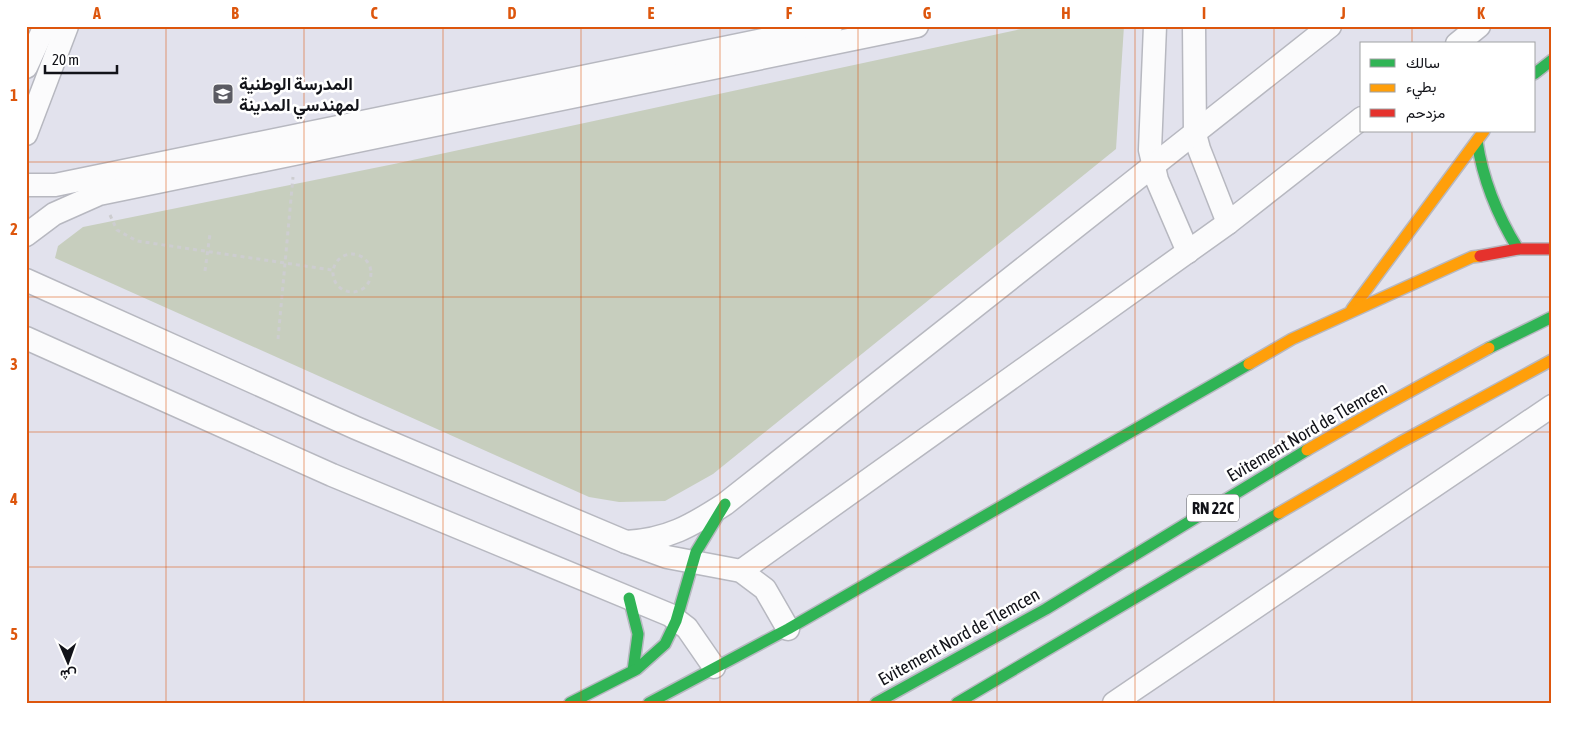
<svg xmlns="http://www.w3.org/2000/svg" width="1578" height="729" font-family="'Asap Condensed',Vazirmatn,sans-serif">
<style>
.green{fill:#c7cebe}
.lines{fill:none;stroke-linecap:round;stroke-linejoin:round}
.street-casing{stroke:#b7b8c0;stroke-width:25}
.fast-casing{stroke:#b7b8c0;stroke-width:14}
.slow-casing{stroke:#b7b8c0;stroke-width:14}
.jam-casing{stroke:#b7b8c0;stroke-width:14}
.path{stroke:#cdcdd0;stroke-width:3;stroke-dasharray:4 4;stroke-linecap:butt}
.street{stroke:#fbfbfc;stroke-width:22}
.fast{stroke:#30b455;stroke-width:11}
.slow{stroke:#ff9f0a;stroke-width:11}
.jam{stroke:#e5322d;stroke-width:11}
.grid{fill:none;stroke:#dd560d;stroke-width:1;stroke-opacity:0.55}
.labels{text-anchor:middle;stroke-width:5;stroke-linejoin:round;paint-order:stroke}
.shield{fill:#fff;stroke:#595a5e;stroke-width:1}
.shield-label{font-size:16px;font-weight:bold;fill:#121319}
.poi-label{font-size:18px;font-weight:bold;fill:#121319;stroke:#fff;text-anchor:start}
.street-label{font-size:18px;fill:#121319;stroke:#fff}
.neatline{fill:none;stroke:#dd560d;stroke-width:2}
.grid-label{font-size:16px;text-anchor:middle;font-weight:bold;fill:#dd560d}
</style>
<rect width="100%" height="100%" fill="#e2e2ed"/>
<polygon class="green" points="1035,26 1124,26 1116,149 713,474 665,501 619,502 589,497 55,258 58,246 83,227 394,164"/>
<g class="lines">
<g class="street-casing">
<g id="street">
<polyline points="1155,26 1150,150 1157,180 1188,252"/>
<polyline points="1194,26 1195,134 1199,149 1228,223"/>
<polyline points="1457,44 1479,26"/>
<polyline points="26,67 45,26"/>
<polyline points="26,134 67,26"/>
<polyline points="26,185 55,185 831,26"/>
<polyline points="26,235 54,214 99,194 917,26"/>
<polyline points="26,280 356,428 626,542 667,557 741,571 765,589 788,629"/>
<polyline points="26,338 332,475 670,615 687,628 714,667"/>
<path d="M 626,542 C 667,540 691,526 725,504 L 1330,26"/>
<polyline points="741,571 1228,223 1362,118"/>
<polyline points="1114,703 1552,406"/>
</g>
</g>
<g class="fast-casing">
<g id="fast">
<polyline points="1534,74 1552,60"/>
<path d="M 1477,141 C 1483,181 1497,215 1518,249"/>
<polyline points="1489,348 1552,317"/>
<polyline points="629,598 638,634 633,671"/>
<polyline points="570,703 637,669 665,644 676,621 696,552 725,504"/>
<polyline points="649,703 788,629 1249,364"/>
<polyline points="876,703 1046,609 1307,450"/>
<polyline points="957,703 1279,513"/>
</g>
</g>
<g class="slow-casing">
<g id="slow">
<polyline points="1352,309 1484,131"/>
<polyline points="1249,364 1292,339 1472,257 1480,256"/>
<polyline points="1307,450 1380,408 1489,348"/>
<polyline points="1279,513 1401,442 1552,360"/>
</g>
</g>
<g class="jam-casing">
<polyline id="jam" points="1480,256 1518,249 1552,249"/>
</g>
<g class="path">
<polyline points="110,215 117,230 137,241 332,270"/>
<circle cx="352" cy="273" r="19"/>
<polyline points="205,271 210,234"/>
<polyline points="278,339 293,177"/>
</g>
<use href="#street" class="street"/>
<use href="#fast" class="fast"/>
<use href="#slow" class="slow"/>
<use href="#jam" class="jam"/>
</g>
<path class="grid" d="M 166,26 L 166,703M 304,26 L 304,703M 443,26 L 443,703M 581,26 L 581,703M 720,26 L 720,703M 858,26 L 858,703M 997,26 L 997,703M 1135,26 L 1135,703M 1274,26 L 1274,703M 1412,26 L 1412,44M 1412,131 L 1412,703M 26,162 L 1552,162M 26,297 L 1552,297M 26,432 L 1552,432M 26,567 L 1552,567"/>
<defs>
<g id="university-square" transform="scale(1.125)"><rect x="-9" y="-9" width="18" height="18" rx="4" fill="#5b5b63" stroke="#fff"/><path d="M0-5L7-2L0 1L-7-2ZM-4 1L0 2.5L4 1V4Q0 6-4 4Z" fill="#fff"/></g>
</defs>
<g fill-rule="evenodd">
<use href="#university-square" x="223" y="94"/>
</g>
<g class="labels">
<rect class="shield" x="1187" y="494.5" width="52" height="27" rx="4"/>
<g class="shield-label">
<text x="1213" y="514">RN 22C</text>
</g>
<g class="poi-label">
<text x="239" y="90">المدرسة الوطنية<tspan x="239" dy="21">لمهندسي المدينة</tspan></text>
</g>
<g class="street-label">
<text transform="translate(1307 432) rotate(-30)" y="6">Evitement Nord de Tlemcen</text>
<text transform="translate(959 637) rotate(-29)" y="6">Evitement Nord de Tlemcen</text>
</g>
</g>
<rect width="1578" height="729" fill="none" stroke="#ffffff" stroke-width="55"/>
<rect x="1360" y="42" width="175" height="90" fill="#ffffff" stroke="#a0a1a3"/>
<rect x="1370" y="59" width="25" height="8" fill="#30b455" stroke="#a0a1a3"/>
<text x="1406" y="68" font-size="15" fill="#121319">سالك</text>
<rect x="1370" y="84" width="25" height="8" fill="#ff9f0a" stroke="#a0a1a3"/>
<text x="1406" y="92" font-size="15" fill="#121319">بطيء</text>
<rect x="1370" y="109" width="25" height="8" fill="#e5322d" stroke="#a0a1a3"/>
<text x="1406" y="118" font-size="15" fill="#121319">مزدحم</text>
<g transform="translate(68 662) rotate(178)" stroke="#ffffff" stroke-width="4" paint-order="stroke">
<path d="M0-4L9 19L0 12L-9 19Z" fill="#121319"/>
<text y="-8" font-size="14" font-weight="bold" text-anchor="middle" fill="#121319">ش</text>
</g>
<path d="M45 65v8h72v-8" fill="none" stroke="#121319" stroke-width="2.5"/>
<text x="52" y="65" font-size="15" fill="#121319" stroke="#ffffff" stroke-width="4" paint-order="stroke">20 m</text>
<rect x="28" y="28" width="1522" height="674" class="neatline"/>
<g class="grid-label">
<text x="97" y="19">A</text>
<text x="235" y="19">B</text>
<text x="374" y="19">C</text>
<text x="512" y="19">D</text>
<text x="651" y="19">E</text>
<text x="789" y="19">F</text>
<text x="927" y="19">G</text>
<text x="1066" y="19">H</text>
<text x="1204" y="19">I</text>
<text x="1343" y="19">J</text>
<text x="1481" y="19">K</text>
<text x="14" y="101">1</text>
<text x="14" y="235">2</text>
<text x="14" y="370">3</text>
<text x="14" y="505">4</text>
<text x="14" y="640">5</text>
</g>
</svg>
